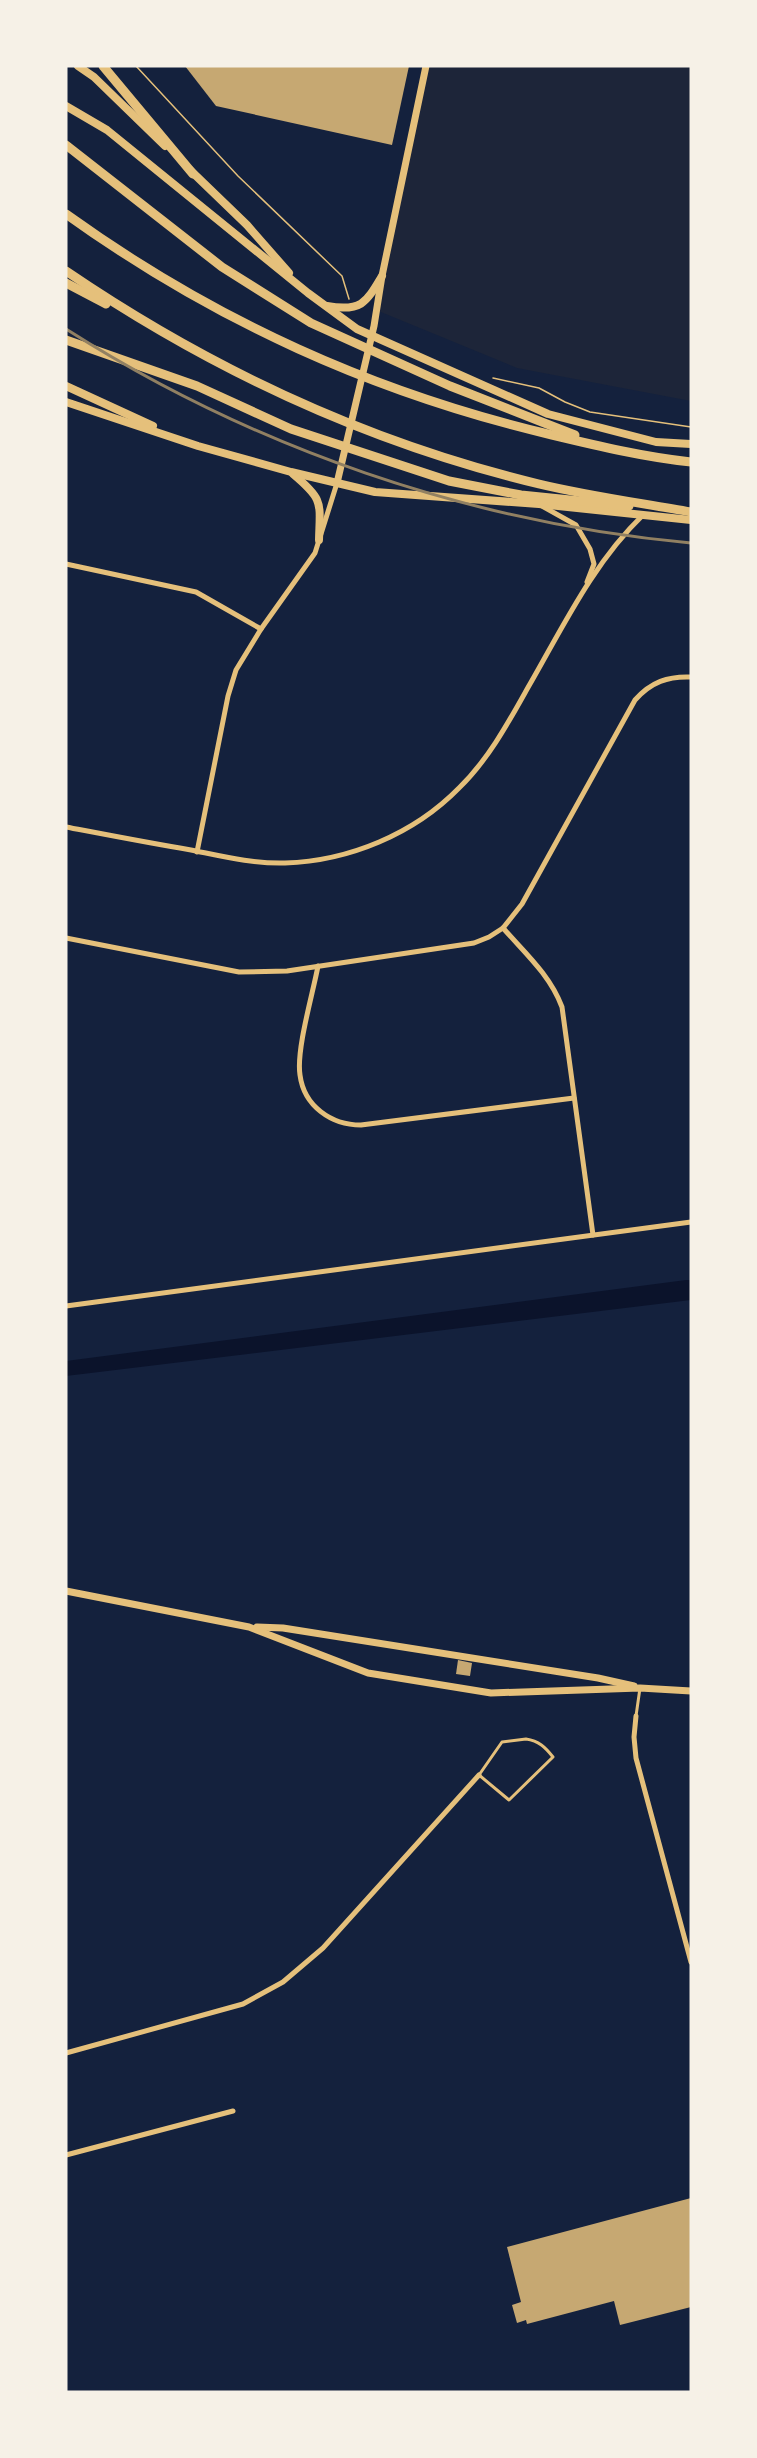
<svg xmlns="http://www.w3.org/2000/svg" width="757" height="2458" font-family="Karla,sans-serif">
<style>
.green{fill:#1d2539}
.water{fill:#0b132b}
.building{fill:#c6a872}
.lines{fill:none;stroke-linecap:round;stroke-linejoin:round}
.path{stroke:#e5c07b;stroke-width:1.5}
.service{stroke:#e5c07b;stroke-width:3}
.minor{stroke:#e5c07b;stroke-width:5}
.tertiary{stroke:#e5c07b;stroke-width:7}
.primary{stroke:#e5c07b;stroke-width:8}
.motorway{stroke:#e5c07b;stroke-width:9}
.rail{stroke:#918062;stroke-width:3}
</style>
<rect width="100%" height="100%" fill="#14213d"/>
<polygon class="green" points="426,66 691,66 691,401 517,368 376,310"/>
<polygon class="water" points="686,1280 691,1280 691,1300 66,1376 66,1361"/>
<g class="building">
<polygon points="185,66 409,66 392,145 216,106"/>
<polygon points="458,1660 472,1663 470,1676 456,1674"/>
<polygon points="691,2198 691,2307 620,2325 614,2301 527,2324 526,2320 517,2323 512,2305 521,2302 507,2247"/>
</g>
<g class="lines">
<g class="path">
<polyline points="136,66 238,176 342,276 349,299"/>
<polyline points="493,378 539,388 565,402 590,412 691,427"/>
</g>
<g class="service">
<polyline points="636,1716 640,1688"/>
<path d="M 526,1739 C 539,1741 545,1747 553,1757 L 509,1800 L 479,1775 L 502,1742 Z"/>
</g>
<g class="minor">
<polyline points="542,506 576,525 590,549 594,564 587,582"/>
<polyline points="66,564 196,592 261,629"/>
<path d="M 66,827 C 108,835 149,843 191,850 C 221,856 253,864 285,863 C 349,861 414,834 459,788 C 487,761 507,725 526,691 C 561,631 592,564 643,515"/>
<polyline points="197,852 228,696 236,670 261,629 315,553 337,483"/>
<path d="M 503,928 C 525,953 550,975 562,1007 L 593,1235"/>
<path d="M 66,938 L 239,972 L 287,971 L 474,943 L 489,937 L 503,928 L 522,904 L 635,700 C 651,682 668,676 691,677"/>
<path d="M 318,966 C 313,993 296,1050 300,1075 C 304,1106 331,1125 361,1125 L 574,1098"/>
<polyline points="66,1306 691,1222"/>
<polyline points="636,1716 634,1737 636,1758 691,1962"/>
<polyline points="66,2053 243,2004 283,1982 323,1948 479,1775"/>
<polyline points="66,2155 233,2111"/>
</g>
<g class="tertiary">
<polyline points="337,483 374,326 382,276 426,66"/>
<polyline points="66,1591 249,1627 368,1673 491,1693 640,1688 691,1691"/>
<polyline points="257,1627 283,1628 598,1678 634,1686"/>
</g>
<g class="primary">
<polyline points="78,66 94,77 165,146"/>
<polyline points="66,106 107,130 308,293 357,329 548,414 656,442 691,444"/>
<polyline points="190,170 247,225 289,273"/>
<path d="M 327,306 C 361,312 366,303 382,276"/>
<polyline points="66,386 153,426"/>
<polyline points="66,402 198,446 291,472 375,492 539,504 691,520"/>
<path d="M 293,474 C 324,500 320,502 319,540"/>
</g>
<g class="motorway">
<polyline points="103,66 193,174"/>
<polyline points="66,145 222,267 311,323 450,386 575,435"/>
<path d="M 66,214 C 215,321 374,393 552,435 C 598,446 644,457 691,462"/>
<path d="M 66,271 C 210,369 369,443 539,484 C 589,496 641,503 691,512"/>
<polyline points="66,283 106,304"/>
<polyline points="66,340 197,386 291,429 449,481 521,495 629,506"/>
</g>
<path class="rail" d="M 66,329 C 253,448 470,523 691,543"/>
</g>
<rect width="757" height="2458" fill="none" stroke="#f6f1e7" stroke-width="135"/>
</svg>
